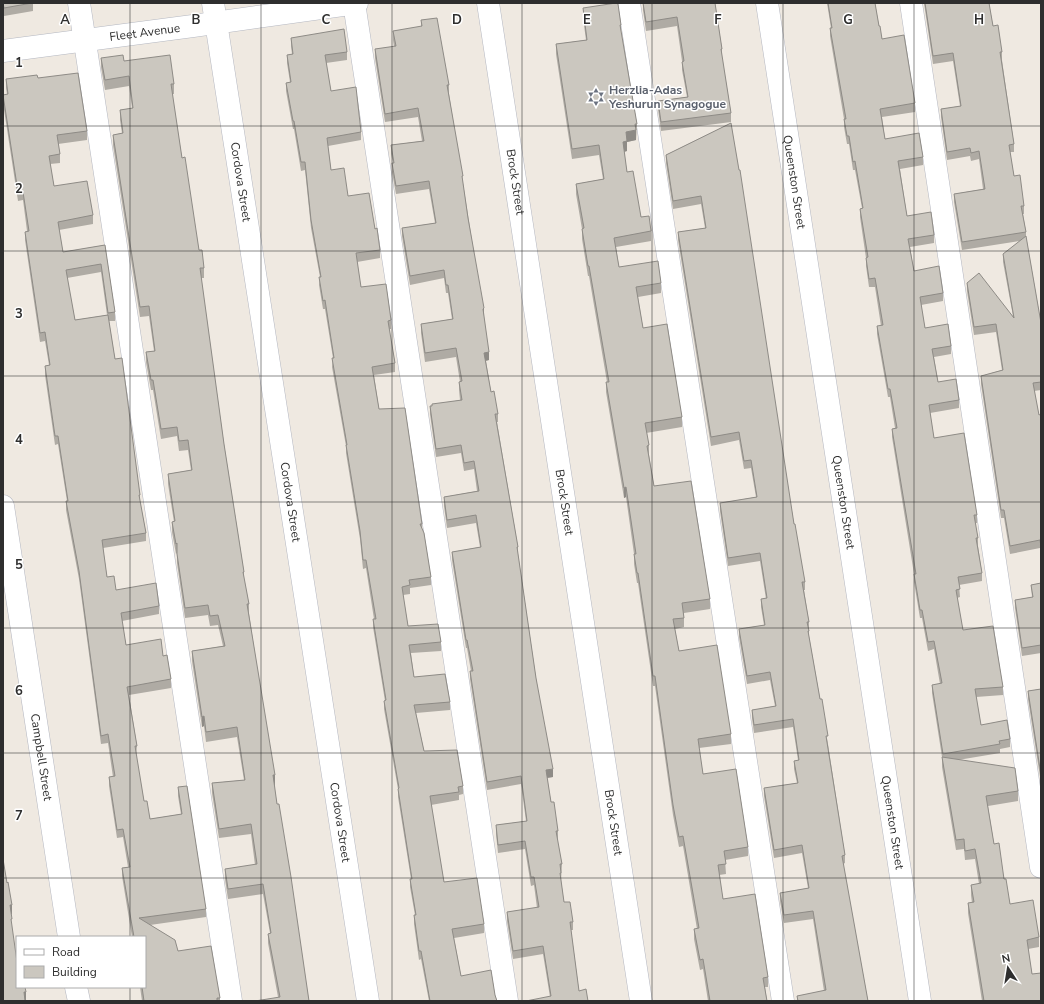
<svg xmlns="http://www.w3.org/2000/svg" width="1044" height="1004" font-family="'Nunito Sans',sans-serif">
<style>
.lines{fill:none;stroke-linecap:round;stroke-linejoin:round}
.minor-casing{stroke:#b4b7c1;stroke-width:23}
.minor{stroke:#fff;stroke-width:22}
.wall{fill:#afaba4;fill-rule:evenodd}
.shaded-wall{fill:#8e8b86}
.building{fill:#cbc7bf;stroke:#8e8b86}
.grid{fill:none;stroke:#2e2e2e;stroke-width:1;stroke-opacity:0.55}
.labels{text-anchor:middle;stroke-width:3;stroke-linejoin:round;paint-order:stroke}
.street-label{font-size:12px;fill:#2e2e2e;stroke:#fff}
.worship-label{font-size:12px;font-weight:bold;fill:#5b616d;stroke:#fff;text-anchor:start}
.grid-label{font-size:13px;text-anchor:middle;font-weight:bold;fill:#2e2e2e;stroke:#fff;stroke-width:3;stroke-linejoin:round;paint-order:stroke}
</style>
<rect width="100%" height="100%" fill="#efe9e1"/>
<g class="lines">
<g class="minor-casing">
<g id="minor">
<polyline points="79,3 231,1001"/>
<path id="s1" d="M 213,3 L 368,1001"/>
<polyline points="354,3 507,1001"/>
<path id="s2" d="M 488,3 L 641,1001"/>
<polyline points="629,3 783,1001"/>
<path id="s3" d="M 767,3 L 920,1001"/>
<polyline points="911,3 1041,867"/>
<path id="s4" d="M 3,51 L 193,26 L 357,3"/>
<path id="s5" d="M 3,506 L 69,937"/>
<polyline points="76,987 79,1001"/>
</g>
</g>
<use href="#minor" class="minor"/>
</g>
<g class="wall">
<polygon points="3,3 33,3 33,11 4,16"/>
<polygon points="643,3 715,3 722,49 722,57 731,113 731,122 661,131 658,109 658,101 687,97 682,70 682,61 677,26 646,31 643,10"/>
<polygon points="825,3 875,3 879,26 882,39 915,103 915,112 882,117 885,139 923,157 923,165 900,169 907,216 934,235 934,243 910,247 914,271 943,293 943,301 921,305 925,328 951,346 951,354 934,357 938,382 959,400 959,408 930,413 934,438 977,515 977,523 975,523 978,538 978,546 982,573 982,581 959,585 960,597 957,598 963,630 1003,687 1003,695 976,697 981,725 1010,739 1010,747 1000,749 1000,753 958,760 1018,791 1018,801 988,806 994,844 1004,879 1010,904 1039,937 1039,947 1028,949 1032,974 1041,1001 982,1001 968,913 968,903 972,903 971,895 971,885 979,884 975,859 965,860 964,849 956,850 942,767 942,757 932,693 932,685 940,684 934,649 928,651 922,618 920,618 914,582 914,574 892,437 892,429 895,428 890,397 888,397 877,334 877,326 881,326 875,287 869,287 866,266 866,258 860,217 860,209 862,208 855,170 853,170 849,144 847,144 844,127 844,119 830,36 830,28 831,28 827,3 826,4"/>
<polygon points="924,3 989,3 993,26 1002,52 1002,60 1014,144 1014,152 1010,152 1014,176 1024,206 1024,214 1023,214 1026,232 1026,236 1041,323 1041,390 1034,391 1039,415 1041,415 1041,555 1040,548 1010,554 1004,518 1001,518 981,384 981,376 1002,370 996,332 974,335 967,291 967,283 1013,316 1003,262 1003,254 1020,241 962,250 954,202 954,194 983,189 979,159 971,161 970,156 947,160 941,117 941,109 960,106 953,61 933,64"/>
<polygon points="583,8 621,25 621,34 637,124 636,140 627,142 627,151 624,152 627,172 641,217 651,231 651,241 616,247 619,267 661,283 661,293 638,297 643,328 682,417 682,427 646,433 649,445 649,455 654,486 710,599 710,609 684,613 684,627 675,629 679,651 731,734 731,744 699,748 703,774 748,847 748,856 725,860 726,874 719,875 723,899 768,977 768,987 765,987 767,1001 708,1001 703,969 700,970 694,939 694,929 697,929 683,846 679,847 673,815 655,686 653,686 638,583 637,583 634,564 634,554 626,497 624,498 606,392 606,382 607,382 589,276 588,276 582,239 582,229 576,194 576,184 603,179 599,155 572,159 556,54 556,44 586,40 583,18"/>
<polygon points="421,20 449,85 449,94 484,317 489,360 486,361 491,392 498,414 498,422 497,422 518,547 518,554 536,678 553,777 547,778 551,802 558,831 558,839 557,840 562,864 561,881 564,902 573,922 573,930 571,930 579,991 550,997 543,954 513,959 507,921 507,912 537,908 534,885 531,886 525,849 498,853 496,834 496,825 526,821 521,784 487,790 470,679 470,671 471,671 467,648 466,648 452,560 452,552 480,547 476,523 447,528 444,506 444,497 477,491 474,469 464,471 461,453 436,457 430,414 430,406 460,400 459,390 459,382 460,382 456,357 425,362 421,333 421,324 452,319 448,293 446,293 444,278 410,285 402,236 402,228 435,223 429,189 396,194 392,172 393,163 391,154 391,145 422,141 418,117 385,122 375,58 375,49 394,47 393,40 393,31 421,27"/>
<polygon points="291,38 347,52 347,60 326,63 331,91 361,132 361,140 328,146 331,170 348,196 375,229 380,250 380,258 357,262 361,287 391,320 391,329 389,329 395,363 395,372 374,375 379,409 422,524 422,530 431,577 431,585 410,588 410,594 403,595 408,626 441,642 441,651 411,653 414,677 450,702 450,710 416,713 424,751 463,786 463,794 459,795 459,800 431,805 444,882 484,924 484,933 454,938 461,976 495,995 497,1001 429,1001 421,959 419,960 414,924 414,915 415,915 410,887 410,879 411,879 398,797 398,789 384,709 384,701 385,701 373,627 373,619 374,619 366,568 363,569 360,539 346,453 346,446 332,367 333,358 325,309 323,309 319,285 320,277 311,228 305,170 301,171 294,129 293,129 286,91 286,83 290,82 287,63 287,55 292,54 291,46"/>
<polygon points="101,58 124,61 174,84 174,94 172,94 182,158 199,250 204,268 204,278 201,278 224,444 244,572 244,580 249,604 249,614 275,785 274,785 309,1001 278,997 268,943 268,934 270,933 263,894 228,899 225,879 225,869 255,865 251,834 219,838 212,793 212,783 244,780 237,737 206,742 204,726 202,727 192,661 192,651 223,646 218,625 210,626 208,615 185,618 177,563 177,553 176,554 172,532 172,522 174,522 168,484 168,474 191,470 188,450 179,451 177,436 161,439 153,390 151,390 146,362 146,352 154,351 149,316 140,317 113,145 113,135 122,133 120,120 120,110 132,108 129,86 105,90 101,67"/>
<path d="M 38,78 L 87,131 L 87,140 L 58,144 L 60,154 L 60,163 L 50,164 L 54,186 L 93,215 L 93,224 L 59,230 L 63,252 L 105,245 L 115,312 L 115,321 L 109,321 L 115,359 L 140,495 L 140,501 L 146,533 L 146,541 L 103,548 L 107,577 L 116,590 L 159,606 L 159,614 L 122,621 L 126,645 L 163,656 L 171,679 L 171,688 L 129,695 L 137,746 L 136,755 L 144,801 L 150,819 L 181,814 L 178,796 L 178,787 L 206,909 L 206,917 L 150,925 L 178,951 L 220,998 L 220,1001 L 142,1001 L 140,987 L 145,987 L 145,937 L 132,937 L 122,876 L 122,868 L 128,867 L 123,837 L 117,838 L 109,786 L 109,777 L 113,777 L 108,743 L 101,744 L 79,579 L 66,510 L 66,501 L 67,501 L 58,444 L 55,445 L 45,375 L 45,366 L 49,365 L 45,341 L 40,342 L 25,240 L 25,232 L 27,231 L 23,200 L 18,201 L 3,103 L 3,95 L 7,94 L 6,88 L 6,79 ZM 101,272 L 107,315 L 75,320 L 67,278 Z"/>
<polygon points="731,123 794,524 805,582 805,590 804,590 809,622 809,636 828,744 845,855 845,863 843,864 868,1001 797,1001 797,996 824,991 813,919 784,923 780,901 780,893 808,888 802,853 774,858 764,796 764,788 797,783 794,769 794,761 798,760 793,727 754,733 752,718 752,710 775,706 770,680 747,684 739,637 739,629 764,625 761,607 761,599 766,599 760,561 728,566 720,511 720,503 756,497 751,468 744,469 739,440 711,446 678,240 678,232 705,228 701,204 673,209 666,163 666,155"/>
<polygon points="1041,583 1041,653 1022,656 1015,608 1015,600 1032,597 1031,585"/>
<polygon points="1041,689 1041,783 1028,699 1028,691"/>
</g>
<g class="shaded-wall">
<polygon points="636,130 636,140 627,142 627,151 623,152 623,142 626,132"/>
<polygon points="484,308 484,317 483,317 483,309"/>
<polygon points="489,352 489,360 484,361 484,353"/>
<polygon points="626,487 626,497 624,498 624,488"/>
<polygon points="204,716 204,726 202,727 202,717"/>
<polygon points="553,769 553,777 546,778 546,770"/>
<rect x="273" y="775" width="2" height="10"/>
<polygon points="10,905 12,905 12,914 10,915"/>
<rect x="24" y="992" width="2" height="9"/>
</g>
<g class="building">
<polygon points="3,3 32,3 4,8"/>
<polygon points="616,3 618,4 621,25 620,25 637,124 635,124 636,130 626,132 627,141 623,142 627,172 633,171 641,217 649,216 651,231 614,238 619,267 658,261 661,283 636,287 643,328 667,324 682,417 645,423 649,445 647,446 654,486 691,481 710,599 682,603 684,618 673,619 679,651 717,645 731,734 698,739 703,774 736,769 748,847 724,851 726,864 718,865 723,899 755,894 768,977 763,978 767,1001 710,1001 703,959 700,960 694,929 699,928 683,836 679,837 673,805 655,676 653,676 638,573 637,573 634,554 636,554 626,487 624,488 606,382 609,382 589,266 588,266 582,229 584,228 576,184 604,179 599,145 572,149 556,44 587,40 583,8"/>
<polygon points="643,3 715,3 722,49 721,49 731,113 661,122 658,101 688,97 682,62 684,61 677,17 646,22"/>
<polygon points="828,3 875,3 879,26 880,26 882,39 904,35 915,103 880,109 885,139 919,133 923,157 898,161 907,216 931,212 934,235 908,239 914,271 939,266 943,293 920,297 925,328 948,324 951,346 932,349 938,382 956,379 959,400 929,405 934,438 964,433 977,515 974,515 978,538 976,538 982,573 958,577 960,589 956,590 963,630 993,626 1003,687 975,689 981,725 1007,720 1010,739 999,741 1000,744 943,754 932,685 942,683 934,641 928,642 922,610 920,610 914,574 916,574 892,429 897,428 890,389 888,389 877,326 883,325 875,278 869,279 866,258 868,257 860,209 863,208 855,161 853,162 849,136 847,136 844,119 846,119 830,28 832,28"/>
<polygon points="925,3 989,3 993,26 998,25 1002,52 1000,52 1014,144 1009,145 1014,176 1020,175 1024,206 1021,206 1026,232 962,242 954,194 985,189 979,151 971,153 970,148 947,152 941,109 961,106 953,53 933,56"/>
<polygon points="437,18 449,85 447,85 463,176 462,176 468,218 484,308 483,309 489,352 484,353 491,392 494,391 498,414 495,414 518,547 517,547 536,678 553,769 546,770 551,802 554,802 558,831 556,831 562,864 560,864 561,873 560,873 564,902 570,902 573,922 570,922 579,991 586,989 588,1001 526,1001 551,996 543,946 513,951 507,912 539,907 534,877 531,877 525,841 498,845 496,825 527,821 521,776 487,782 470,671 473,671 467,640 466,640 452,552 481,547 476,515 447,520 444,497 479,491 474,461 464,463 461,445 436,449 430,406 432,406 432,404 462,400 459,382 462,381 456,348 425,353 421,324 453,319 448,285 446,285 444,270 410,276 402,228 436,223 429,181 396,186 392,163 394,163 391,145 424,141 418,108 385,114 375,49 396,46 393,31 422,26 421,20"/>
<polygon points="344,29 347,52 325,55 331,91 356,87 361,132 327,138 331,170 344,168 348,196 369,193 375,229 377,228 380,250 356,253 361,287 386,284 391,320 388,321 395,363 372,367 379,409 405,408 422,524 420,524 424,533 431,577 409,580 410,585 402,587 408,626 438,624 441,642 409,645 414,677 445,674 450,702 414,705 424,751 457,750 463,786 458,787 459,792 430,796 444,882 477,878 484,924 452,929 461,976 491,970 495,995 497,1001 430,1001 421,951 419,951 414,915 416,915 410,879 412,879 398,789 399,788 384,701 386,700 373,619 376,619 366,560 363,560 360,531 346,445 347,445 332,358 334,358 325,300 323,301 319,277 321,277 311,220 305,162 301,162 294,121 293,121 286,83 291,82 287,55 293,54 291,38"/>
<polygon points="123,55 124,61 170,55 174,84 171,84 182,158 185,157 199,250 202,250 204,268 200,268 224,444 244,572 243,572 249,604 247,604 275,775 273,775 277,804 279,804 291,877 309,1001 255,1001 280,997 268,934 271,933 263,884 228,889 225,869 257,864 251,824 219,829 212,783 245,780 237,727 206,732 204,716 202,717 192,651 225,646 218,615 210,616 208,605 185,608 177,554 177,543 176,544 172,522 175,521 168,474 192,470 188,440 179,441 177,427 161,429 153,380 151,380 146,352 155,351 149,306 140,307 113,135 123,133 120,110 133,108 129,76 105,80 101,58"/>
<polygon points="78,73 87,131 57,135 60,154 49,156 54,186 87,181 93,215 58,222 63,252 105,245 115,312 108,313 101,264 66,270 75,320 108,315 115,359 122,358 140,495 139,495 146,533 102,540 107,577 114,576 116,590 156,583 159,606 121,613 126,645 161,639 163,656 167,655 171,679 127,687 137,746 135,746 144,801 147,801 150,819 182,814 178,787 187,786 206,909 139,918 175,940 178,951 211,946 220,998 217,998 217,1001 144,1001 142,987 145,987 145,937 134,937 122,868 130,867 123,829 117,830 109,777 115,776 108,734 101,736 79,571 66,501 68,501 58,436 55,436 45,366 50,365 45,332 40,333 25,232 29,231 23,192 18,192 3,95 8,94 6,79 37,75 38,78"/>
<polygon points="731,123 739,170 740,170 794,524 795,524 805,582 802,582 809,622 807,622 809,631 808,631 820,699 822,699 828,736 826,736 845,855 842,856 868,1001 798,1001 797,996 826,990 813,911 784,915 780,893 809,888 802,845 774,850 764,788 798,783 794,761 799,760 793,719 754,725 752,710 776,706 770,672 747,676 739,629 765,625 761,599 767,598 760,553 728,558 720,503 757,497 751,460 744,461 739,432 711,437 678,232 706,228 701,196 673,201 666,155"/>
<polygon points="1026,236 1041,323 1041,382 1033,383 1039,415 1041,414 1041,547 1040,540 1010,546 1004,510 1001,510 981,376 1003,370 996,324 974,327 967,283 979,273 1014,318 1003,254"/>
<polygon points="1041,583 1041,645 1022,648 1015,600 1033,597 1031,585"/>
<polygon points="1041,689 1041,775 1028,691"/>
<polygon points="942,757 1015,768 1018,791 986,796 994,844 999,843 1004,879 1006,879 1010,904 1033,900 1039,937 1027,940 1032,974 1041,973 1041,1001 984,1001 968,903 974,902 971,885 981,883 975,849 965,851 964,839 956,840"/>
<polygon points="3,859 7,883 8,882 12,905 10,905 12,919 11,919 17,962 17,987 25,987 26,992 24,992 25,1001 3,1001"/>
</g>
<path class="grid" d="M 130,3 L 130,937M 261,3 L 261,1001M 392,3 L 392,1001M 522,3 L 522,1001M 652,3 L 652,1001M 783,3 L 783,1001M 914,3 L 914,1001M 3,126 L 1041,126M 3,251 L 1041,251M 3,376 L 1041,376M 3,502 L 1041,502M 3,628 L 1041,628M 3,753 L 1041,753M 3,878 L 1041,878M 130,987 L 130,1001"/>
<defs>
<g id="synagogue-bare" transform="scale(1.38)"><path d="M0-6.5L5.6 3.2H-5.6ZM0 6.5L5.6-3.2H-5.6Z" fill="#6b7280" stroke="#fff" stroke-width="2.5" paint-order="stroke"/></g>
</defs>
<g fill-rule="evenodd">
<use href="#synagogue-bare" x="596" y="97"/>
</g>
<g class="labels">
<g class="street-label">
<text dy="4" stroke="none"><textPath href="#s4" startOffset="143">Fleet Avenue</textPath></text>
<text dy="4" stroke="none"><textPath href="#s1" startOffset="181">Cordova Street</textPath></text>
<text dy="4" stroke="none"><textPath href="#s2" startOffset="181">Brock Street</textPath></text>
<text dy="4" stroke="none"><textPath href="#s3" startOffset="181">Queenston Street</textPath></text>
<text dy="4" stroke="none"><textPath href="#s1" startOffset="505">Cordova Street</textPath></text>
<text dy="4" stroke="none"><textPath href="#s2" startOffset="505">Brock Street</textPath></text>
<text dy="4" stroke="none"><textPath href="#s3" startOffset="505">Queenston Street</textPath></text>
<text dy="4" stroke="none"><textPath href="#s5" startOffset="254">Campbell Street</textPath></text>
<text dy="4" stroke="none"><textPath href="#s1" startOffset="829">Cordova Street</textPath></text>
<text dy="4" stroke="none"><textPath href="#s2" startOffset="829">Brock Street</textPath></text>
<text dy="4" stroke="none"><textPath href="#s3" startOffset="829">Queenston Street</textPath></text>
</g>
<g class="worship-label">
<text x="609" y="94">Herzlia-Adas<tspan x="609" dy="14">Yeshurun Synagogue</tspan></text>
</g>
</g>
<g class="grid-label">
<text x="65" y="24">A</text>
<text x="196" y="24">B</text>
<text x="326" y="24">C</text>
<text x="457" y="24">D</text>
<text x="587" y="24">E</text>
<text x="718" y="24">F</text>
<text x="848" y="24">G</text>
<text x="979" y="24">H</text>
<text x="19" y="67">1</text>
<text x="19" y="193">2</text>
<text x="19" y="318">3</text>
<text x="19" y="444">4</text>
<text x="19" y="569">5</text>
<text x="19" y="695">6</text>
<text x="19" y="820">7</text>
</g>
<rect width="1044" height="1004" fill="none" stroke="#2e2e2e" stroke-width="8"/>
<rect x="16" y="936" width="130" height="52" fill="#ffffff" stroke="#ababab"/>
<rect x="24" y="949" width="20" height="6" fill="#ffffff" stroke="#ababab"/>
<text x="52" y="956" font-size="12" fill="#2e2e2e">Road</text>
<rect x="24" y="966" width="20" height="12" fill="#cbc7bf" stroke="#ababab"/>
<text x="52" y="976" font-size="12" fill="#2e2e2e">Building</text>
<g transform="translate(1008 968) rotate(348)" stroke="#ffffff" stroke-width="3" paint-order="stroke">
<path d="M0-3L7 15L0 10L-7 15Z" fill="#2e2e2e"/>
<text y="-6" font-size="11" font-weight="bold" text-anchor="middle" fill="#2e2e2e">N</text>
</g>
</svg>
